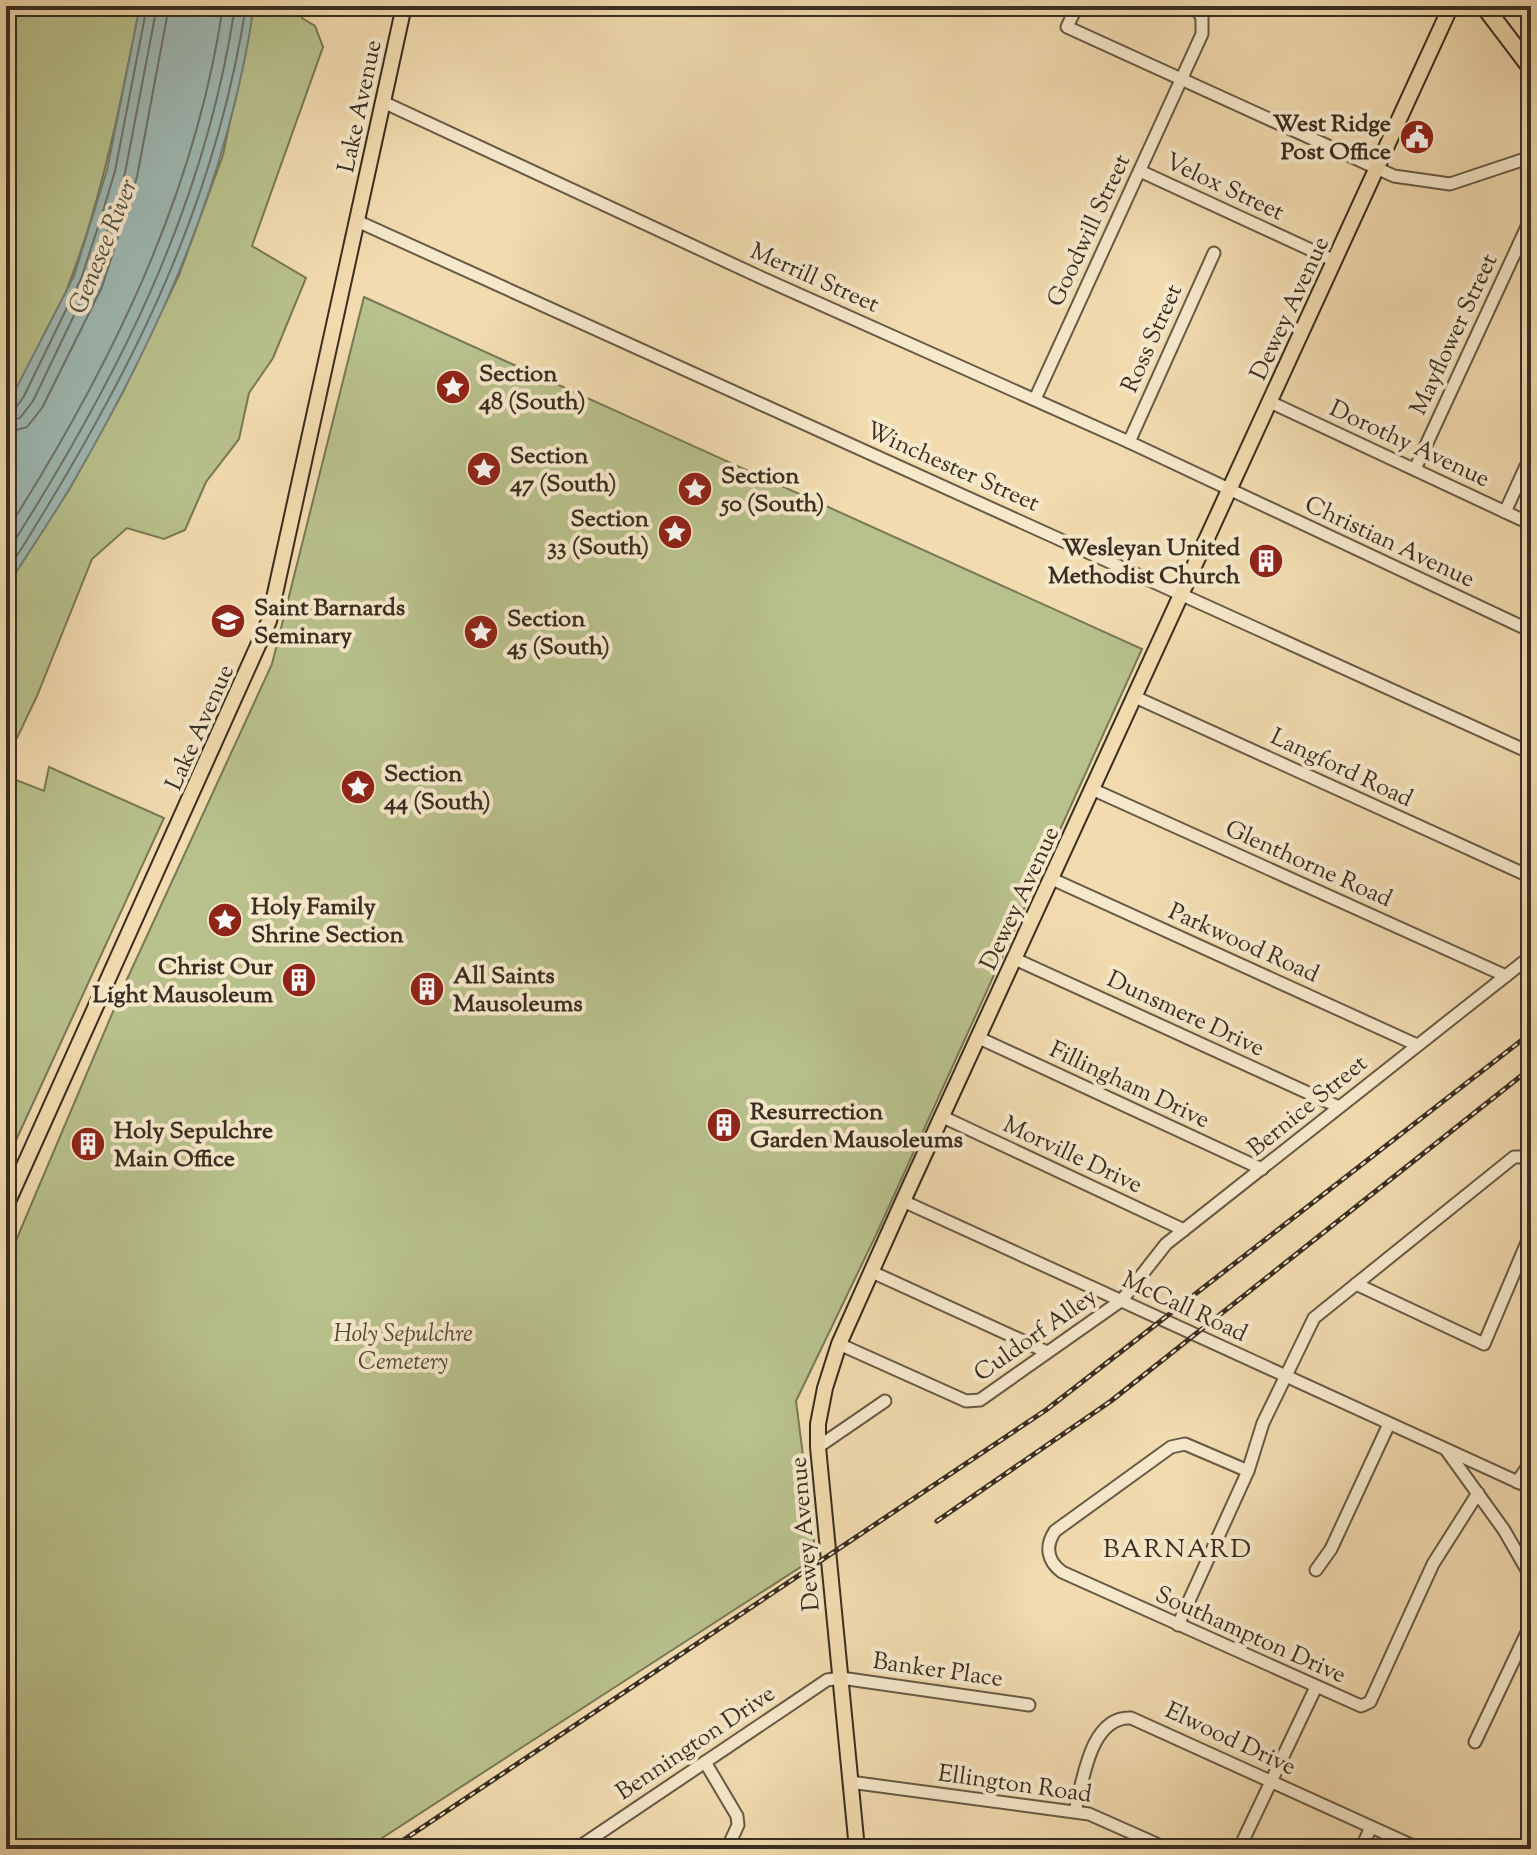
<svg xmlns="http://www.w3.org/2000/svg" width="1537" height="1855" font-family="'Sorts Mill Goudy',serif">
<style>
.green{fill:#b8c18c;stroke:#787856;stroke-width:2}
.water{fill:#9eb9b4;stroke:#768179;stroke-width:2}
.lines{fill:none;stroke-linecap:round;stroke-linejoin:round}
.shore{stroke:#6c746a;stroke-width:2}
.minor-casing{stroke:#675944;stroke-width:15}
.major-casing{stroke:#392e21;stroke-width:18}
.highway-casing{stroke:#392e21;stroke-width:20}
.minor{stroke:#f6e8cb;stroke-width:11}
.major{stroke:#f1dbaf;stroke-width:14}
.highway{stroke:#f1dbaf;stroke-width:16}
.rail-casing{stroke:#392e21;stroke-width:5}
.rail{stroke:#f6e8cb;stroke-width:2;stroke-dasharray:6;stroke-linecap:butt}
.labels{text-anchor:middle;stroke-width:8;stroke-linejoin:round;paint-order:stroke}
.street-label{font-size:24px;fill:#392e21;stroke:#f6e8cb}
.poi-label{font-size:24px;font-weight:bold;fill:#392e21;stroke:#f6e8cb;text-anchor:start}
.park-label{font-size:24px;font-style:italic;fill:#524b36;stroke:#f6e8cb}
.water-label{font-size:26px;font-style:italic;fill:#525146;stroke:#f6e8cb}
.neighbourhood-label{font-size:26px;letter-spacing:2px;fill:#392e21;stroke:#f6e8cb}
</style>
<rect width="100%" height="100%" fill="#f1dbaf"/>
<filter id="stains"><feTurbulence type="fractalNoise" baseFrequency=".0025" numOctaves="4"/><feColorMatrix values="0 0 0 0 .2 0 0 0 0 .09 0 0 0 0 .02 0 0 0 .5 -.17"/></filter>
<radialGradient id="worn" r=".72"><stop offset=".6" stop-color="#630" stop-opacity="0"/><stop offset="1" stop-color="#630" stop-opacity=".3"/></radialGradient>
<g class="green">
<path d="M 6,6 L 140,6 C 112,145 86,288 6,408 Z"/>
<polygon points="254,6 304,6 302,18 315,26 323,47 252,246 306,278 273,358 249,393 239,439 206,482 185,530 164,539 127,528 92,559 37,696 17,738 6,751 6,588 70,488 123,392 179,275 223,155"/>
<polygon points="364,297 1142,649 876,1235 796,1401 816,1557 365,1849 6,1849 6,1264 123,988 272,664"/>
<polygon points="49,767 164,818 6,1162 6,776 44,791"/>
</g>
<path class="water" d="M 140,6 L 254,6 C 228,181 160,333 71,486 C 51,520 27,554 6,588 L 6,408 L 74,276 L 107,170 Z"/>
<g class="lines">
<g class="shore">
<polyline points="6,411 15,409 24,396 81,279 100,221 115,171 147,6"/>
<polyline points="6,421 20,418 33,401 90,282 109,224 125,173 157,6"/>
<polyline points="6,433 27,427 42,408 102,287 137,177 169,6"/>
<path d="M 6,532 C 109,370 195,197 223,6"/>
<path d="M 6,554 C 115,384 205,209 235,6"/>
<path d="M 6,573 C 121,393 213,219 246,6"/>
</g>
<g class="minor-casing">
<g id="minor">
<polyline points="1077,6 1067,27 1394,176 1450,184 1531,157"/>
<polyline points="383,102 762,278 1129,442 1531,631"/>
<polyline points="1140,171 1335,261"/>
<polyline points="357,221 1531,753"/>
<polyline points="1035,399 1202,34 1202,18 1195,6"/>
<polyline points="1270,402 1531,524"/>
<polyline points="1129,442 1214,253"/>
<polyline points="1415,469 1531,218"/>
<polyline points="1505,512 1531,455"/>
<polyline points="1135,697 1531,877"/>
<polyline points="1094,790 1506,976"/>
<polyline points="1052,879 1417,1045"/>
<polyline points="1015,959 1339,1107"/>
<polyline points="979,1038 1262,1169"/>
<polyline points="943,1117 1184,1230"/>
<polyline points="903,1201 1531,1488"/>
<polyline points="872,1272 1047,1352"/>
<polyline points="1356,1284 1484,1344 1531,1233"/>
<polyline points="839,1344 966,1401 980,1400 1122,1300 1166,1244 1531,956"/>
<polyline points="818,1447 885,1401"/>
<polyline points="1447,1451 1504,1530 1531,1577"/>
<path d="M 1248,1471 L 1185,1444 L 1171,1447 L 1055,1531 C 1045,1546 1047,1561 1062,1572 L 1361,1706 L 1370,1702 L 1433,1564 L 1478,1493"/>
<polyline points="1517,1482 1531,1462"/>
<polyline points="1316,1570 1331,1549 1389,1424"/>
<polyline points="1178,1625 1248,1471 1263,1423 1314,1318 1514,1157 1531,1157"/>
<polyline points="1475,1742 1531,1624"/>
<polyline points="705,1762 737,1816 738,1825 727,1849"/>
<polyline points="850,1782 1089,1814 1168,1849"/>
<path d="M 1075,1811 C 1083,1781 1090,1716 1131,1718 L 1420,1849"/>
<polyline points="576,1849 827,1680 841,1678 1029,1705"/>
<polyline points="1239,1849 1316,1687"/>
<polyline points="1361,1849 1371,1827"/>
</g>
</g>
<g class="major-casing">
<g id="major">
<polyline points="6,1206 269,621 404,6"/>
<polyline points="857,1849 818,1447 818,1424 825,1388 839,1344 903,1201 1451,6"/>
</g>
</g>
<g class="highway-casing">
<polyline id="highway" points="1484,6 1531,68"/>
</g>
<use href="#minor" class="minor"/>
<use href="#major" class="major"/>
<use href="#highway" class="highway"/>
<g class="rail-casing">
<g id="rail">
<polyline points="937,1521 1111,1401 1531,1068"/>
<polyline points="390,1849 1046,1410 1531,1033"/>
</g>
</g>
<use href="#rail" class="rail"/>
</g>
<defs>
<g id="civic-disc" transform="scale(1.8)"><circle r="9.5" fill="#8f2418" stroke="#f6e8cb"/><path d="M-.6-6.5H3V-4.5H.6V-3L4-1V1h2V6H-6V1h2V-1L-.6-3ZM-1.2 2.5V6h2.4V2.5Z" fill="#fff"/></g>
<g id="sight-disc" transform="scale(1.8)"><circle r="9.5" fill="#8f2418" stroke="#f6e8cb"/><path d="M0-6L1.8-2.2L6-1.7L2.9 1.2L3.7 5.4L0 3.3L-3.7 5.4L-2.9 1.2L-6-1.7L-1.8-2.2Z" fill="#fff"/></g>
<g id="building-disc" transform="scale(1.8)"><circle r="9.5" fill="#8f2418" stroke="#f6e8cb"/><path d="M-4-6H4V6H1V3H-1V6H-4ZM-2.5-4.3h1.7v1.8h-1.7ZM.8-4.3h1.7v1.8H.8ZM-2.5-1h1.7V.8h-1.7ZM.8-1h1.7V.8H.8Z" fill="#fff"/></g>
<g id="school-disc" transform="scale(1.8)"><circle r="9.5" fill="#8f2418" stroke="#f6e8cb"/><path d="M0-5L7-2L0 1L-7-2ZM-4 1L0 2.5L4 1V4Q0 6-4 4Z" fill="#fff"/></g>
</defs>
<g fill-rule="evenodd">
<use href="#civic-disc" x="1417" y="137"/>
<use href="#sight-disc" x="453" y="387"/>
<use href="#sight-disc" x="484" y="469"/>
<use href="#sight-disc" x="695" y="489"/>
<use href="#sight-disc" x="675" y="532"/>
<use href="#building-disc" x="1266" y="561"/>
<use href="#school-disc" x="228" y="621"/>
<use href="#sight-disc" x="481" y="632"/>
<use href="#sight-disc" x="358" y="787"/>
<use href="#sight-disc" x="225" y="920"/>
<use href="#building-disc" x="299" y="980"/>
<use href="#building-disc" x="427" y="989"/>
<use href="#building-disc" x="724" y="1125"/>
<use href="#building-disc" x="88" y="1144"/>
</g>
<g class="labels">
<g class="street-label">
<text transform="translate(359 106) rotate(-78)" y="8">Lake Avenue</text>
<text transform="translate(1225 186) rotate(25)" y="8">Velox Street</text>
<text transform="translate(1088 230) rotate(-65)" y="8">Goodwill Street</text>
<text transform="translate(815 277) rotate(24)" y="8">Merrill Street</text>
<text transform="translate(1289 308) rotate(-65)" y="8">Dewey Avenue</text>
<text transform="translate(1453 334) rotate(-65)" y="8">Mayflower Street</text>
<text transform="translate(1151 338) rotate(-66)" y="8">Ross Street</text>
<text transform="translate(1410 443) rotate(25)" y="8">Dorothy Avenue</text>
<text transform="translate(953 466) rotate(24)" y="8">Winchester Street</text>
<text transform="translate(1390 541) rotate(25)" y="8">Christian Avenue</text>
<text transform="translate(199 727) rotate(-66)" y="8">Lake Avenue</text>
<text transform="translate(1342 767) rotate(25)" y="8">Langford Road</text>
<text transform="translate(1309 863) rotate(24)" y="8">Glenthorne Road</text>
<text transform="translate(1019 898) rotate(-65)" y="8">Dewey Avenue</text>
<text transform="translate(1244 942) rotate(24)" y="8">Parkwood Road</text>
<text transform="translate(1186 1013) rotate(25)" y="8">Dunsmere Drive</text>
<text transform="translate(1130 1084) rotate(25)" y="8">Fillingham Drive</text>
<text transform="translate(1307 1105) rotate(-39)" y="8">Bernice Street</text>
<text transform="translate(1073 1154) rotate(25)" y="8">Morville Drive</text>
<text transform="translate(1185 1306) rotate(25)" y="8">McCall Road</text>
<text transform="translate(1035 1334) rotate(-35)" y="8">Culdorf Alley</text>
<text transform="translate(804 1534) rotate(-95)" y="8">Dewey Avenue</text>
<text transform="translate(1251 1634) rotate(24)" y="8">Southampton Drive</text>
<text transform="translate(938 1669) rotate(8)" y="8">Banker Place</text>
<text transform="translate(1231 1738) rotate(25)" y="8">Elwood Drive</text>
<text transform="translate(695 1742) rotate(-34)" y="8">Bennington Drive</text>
<text transform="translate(1015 1783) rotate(8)" y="8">Ellington Road</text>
</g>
<g class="poi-label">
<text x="1391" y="131" text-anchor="end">West Ridge<tspan x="1391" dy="28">Post Office</tspan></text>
<text x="479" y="381">Section<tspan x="479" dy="28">48 (South)</tspan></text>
<text x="510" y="463">Section<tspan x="510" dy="28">47 (South)</tspan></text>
<text x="721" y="483">Section<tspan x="721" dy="28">50 (South)</tspan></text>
<text x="649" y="526" text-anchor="end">Section<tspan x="649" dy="28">33 (South)</tspan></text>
<text x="1240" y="555" text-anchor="end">Wesleyan United<tspan x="1240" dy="28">Methodist Church</tspan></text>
<text x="254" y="615">Saint Barnards<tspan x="254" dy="28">Seminary</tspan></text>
<text x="507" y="626">Section<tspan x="507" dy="28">45 (South)</tspan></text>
<text x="384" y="781">Section<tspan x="384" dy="28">44 (South)</tspan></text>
<text x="251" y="914">Holy Family<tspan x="251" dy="28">Shrine Section</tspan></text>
<text x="273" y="974" text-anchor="end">Christ Our<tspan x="273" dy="28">Light Mausoleum</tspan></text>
<text x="453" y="983">All Saints<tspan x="453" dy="28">Mausoleums</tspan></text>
<text x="750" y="1119">Resurrection<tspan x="750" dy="28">Garden Mausoleums</tspan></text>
<text x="114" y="1138">Holy Sepulchre<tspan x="114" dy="28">Main Office</tspan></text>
</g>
<g class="park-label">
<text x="403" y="1341">Holy Sepulchre<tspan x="403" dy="28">Cemetery</tspan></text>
</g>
<g class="water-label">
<text transform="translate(102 246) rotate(-68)" y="9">Genesee River</text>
</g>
<g class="neighbourhood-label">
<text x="1178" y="1557">BARNARD</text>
</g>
</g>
<rect width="1537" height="1855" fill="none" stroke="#f1dbaf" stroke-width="32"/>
<rect x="8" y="8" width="1521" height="1839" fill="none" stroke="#392e21" stroke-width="4"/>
<rect x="16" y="16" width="1505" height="1823" fill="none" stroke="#392e21" stroke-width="2"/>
<rect width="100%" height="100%" filter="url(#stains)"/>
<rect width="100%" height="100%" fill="url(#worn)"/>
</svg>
